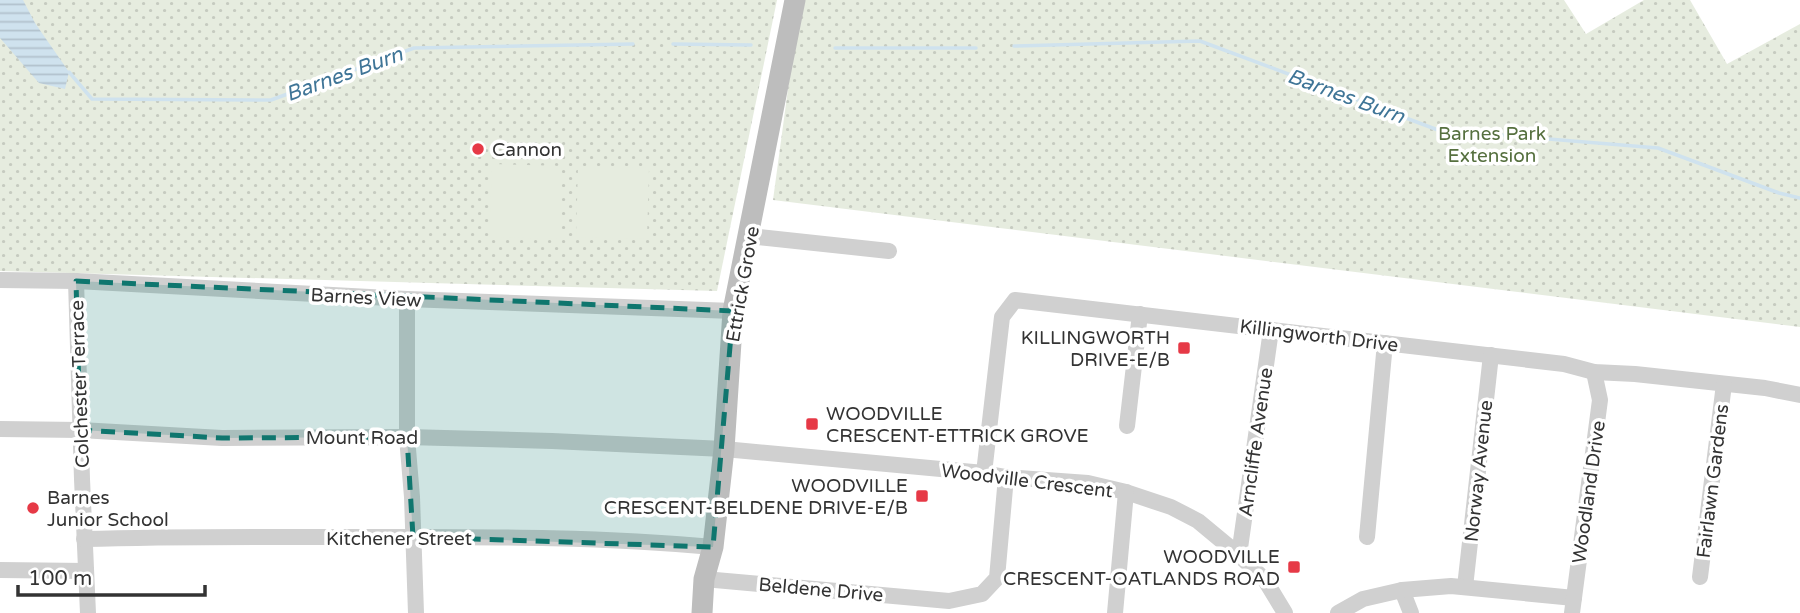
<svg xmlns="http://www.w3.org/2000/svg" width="1800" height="613" font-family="'Varela Round',sans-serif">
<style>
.grass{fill:url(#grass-dots)}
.pitch{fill:#e6ecdf}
.water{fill:url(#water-rules)}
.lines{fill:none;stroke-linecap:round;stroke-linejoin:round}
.stream{stroke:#cfe2ee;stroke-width:3.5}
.street{stroke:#d0d0d0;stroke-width:16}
.secondary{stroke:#bdbdbd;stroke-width:21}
.marked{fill:#0f766e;fill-opacity:0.2;stroke:#0f766e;stroke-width:5;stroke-dasharray:14 9;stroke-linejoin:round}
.poi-dot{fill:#e63946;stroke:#fff;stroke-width:2.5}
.labels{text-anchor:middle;stroke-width:7;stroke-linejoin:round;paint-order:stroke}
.park-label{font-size:19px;fill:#56703f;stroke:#fff}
.poi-label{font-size:19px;fill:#333;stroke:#fff;text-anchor:start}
.street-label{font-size:19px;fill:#333;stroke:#fff}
.water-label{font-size:21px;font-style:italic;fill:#3f7597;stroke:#fff}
</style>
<defs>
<pattern id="grass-dots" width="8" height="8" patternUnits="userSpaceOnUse" patternTransform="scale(1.75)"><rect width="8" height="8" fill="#e6ecdf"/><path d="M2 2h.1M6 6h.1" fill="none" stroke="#c6cbc0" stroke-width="1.8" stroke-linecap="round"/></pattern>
<pattern id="water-rules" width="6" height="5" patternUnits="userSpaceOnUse" patternTransform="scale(1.75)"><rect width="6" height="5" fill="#cfe2ee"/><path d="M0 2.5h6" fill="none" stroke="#b2c2cd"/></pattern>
</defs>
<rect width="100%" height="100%" fill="#fff"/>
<g class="grass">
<polygon points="0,0 777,0 717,291 0,271"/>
<polygon points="800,0 1564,0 1586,34 1644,0 1690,0 1727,64 1800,24 1800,327 773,200"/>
</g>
<g class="pitch">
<polygon points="492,164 562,166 560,239 489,237"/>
<polygon points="578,166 649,168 647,239 576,237"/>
</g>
<polygon class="water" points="0,0 23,0 35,23 69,72 65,89 39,83 0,38"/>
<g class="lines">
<g class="stream">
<polyline points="673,44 751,45"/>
<polyline points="1014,46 1200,41 1438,130 1658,148 1779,193 1800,198"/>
<polyline points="835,48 976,48"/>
<polyline points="69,72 92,99 271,100 414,48 633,44"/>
</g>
<g class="street">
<polyline points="749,236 889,251"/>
<polyline points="0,280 76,281 407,299 733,311"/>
<polyline points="76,281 82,479 88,613"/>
<polyline points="407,299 407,437 412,497 416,613"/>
<polyline points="1127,426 1140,314"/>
<polyline points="0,429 80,430 222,438 407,437 552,441 724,449 984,473 1006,477 1088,483 1126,492 1171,507 1198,521 1239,555 1265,580 1285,613"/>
<polyline points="984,473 1002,317 1015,300 1564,364 1594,372 1635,374 1765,388 1800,395"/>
<polyline points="1367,537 1385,343"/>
<path d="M 84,539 C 177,536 269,537 362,537 C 479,537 597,536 713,547"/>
<polyline points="1239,555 1271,330"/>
<polyline points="0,570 86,571"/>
<polyline points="1700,577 1724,384"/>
<polyline points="704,579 949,601 982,594 997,578 1006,477"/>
<polyline points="1465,587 1491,355"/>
<polyline points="1402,590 1411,613"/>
<polyline points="1115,613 1126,492"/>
<polyline points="1338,613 1363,599 1402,590 1451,586 1574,598"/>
<polyline points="1572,613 1600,400 1594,372"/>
</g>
<polyline class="secondary" points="702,613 704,579 713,547 724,449 733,311 795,0"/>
</g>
<path class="marked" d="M 76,281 L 733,311 L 713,547 L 413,537 L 407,437 L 222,438 L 80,430 Z"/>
<g class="poi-dot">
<circle cx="478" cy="149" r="7"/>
<rect x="1177" y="341" width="14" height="14" rx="3.5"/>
<rect x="805" y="417" width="14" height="14" rx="3.5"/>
<rect x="915" y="489" width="14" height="14" rx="3.5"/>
<circle cx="33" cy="508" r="7"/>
<rect x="1287" y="560" width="14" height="14" rx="3.5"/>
</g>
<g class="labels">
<g class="park-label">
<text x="1492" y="140">Barnes Park<tspan x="1492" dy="22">Extension</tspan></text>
</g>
<g class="poi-label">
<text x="492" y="156">Cannon</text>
<text x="1170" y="344" text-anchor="end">KILLINGWORTH<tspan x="1170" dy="22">DRIVE-E/B</tspan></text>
<text x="826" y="420">WOODVILLE<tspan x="826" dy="22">CRESCENT-ETTRICK GROVE</tspan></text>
<text x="908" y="492" text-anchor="end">WOODVILLE<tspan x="908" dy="22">CRESCENT-BELDENE DRIVE-E/B</tspan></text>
<text x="47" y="504">Barnes<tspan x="47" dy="22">Junior School</tspan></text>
<text x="1280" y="563" text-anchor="end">WOODVILLE<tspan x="1280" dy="22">CRESCENT-OATLANDS ROAD</tspan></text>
</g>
<g class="street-label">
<text transform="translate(742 284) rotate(-80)" y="7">Ettrick Grove</text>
<text transform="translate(366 297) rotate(3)" y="7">Barnes View</text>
<text transform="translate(1319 335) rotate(7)" y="7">Killingworth Drive</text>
<text transform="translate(79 384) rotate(-92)" y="7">Colchester Terrace</text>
<text x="362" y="444">Mount Road</text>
<text transform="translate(1255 442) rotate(-82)" y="7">Arncliffe Avenue</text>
<text transform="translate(1478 471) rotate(-84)" y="7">Norway Avenue</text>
<text transform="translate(1027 480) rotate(7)" y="7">Woodville Crescent</text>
<text transform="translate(1712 481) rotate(-83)" y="7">Fairlawn Gardens</text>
<text transform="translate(1588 492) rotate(-82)" y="7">Woodland Drive</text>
<text x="399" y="545">Kitchener Street</text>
<text transform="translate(821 589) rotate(5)" y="7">Beldene Drive</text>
</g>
<g class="water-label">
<text transform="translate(344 74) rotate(-20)" y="7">Barnes Burn</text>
<text transform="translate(1346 96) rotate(20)" y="7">Barnes Burn</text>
</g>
</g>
<path d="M18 585v10h187v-10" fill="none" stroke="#333333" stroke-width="3.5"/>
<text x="28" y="585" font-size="21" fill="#333333" stroke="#ffffff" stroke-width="5" paint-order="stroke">100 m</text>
</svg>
